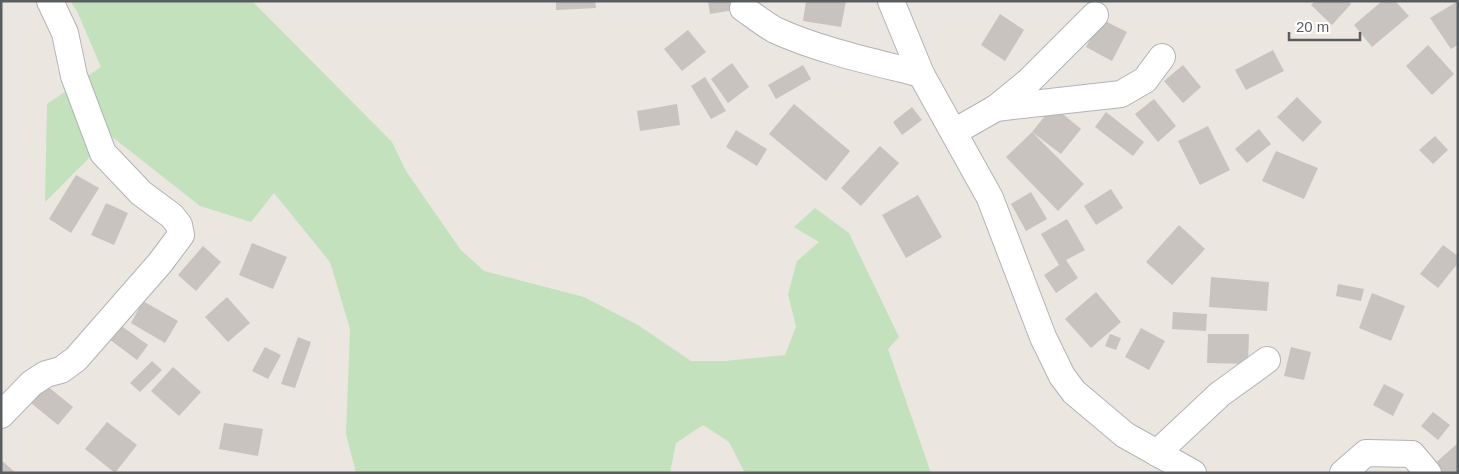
<svg xmlns="http://www.w3.org/2000/svg" width="1459" height="474" font-family="Arial,sans-serif">
<style>
.green{fill:#c4e1bd}
.building{fill:#c8c3bf}
.lines{fill:none;stroke-linecap:round;stroke-linejoin:round}
.minor-casing{stroke:#b1b4b7;stroke-width:28}
.minor{stroke:#fff;stroke-width:26}
</style>
<rect width="100%" height="100%" fill="#ebe6e0"/>
<polygon class="green" points="70,1 252,1 392,142 406,171 460,249 484,271 584,297 638,325 691,361 725,361 785,355 796,327 788,294 797,261 819,242 794,227 815,208 849,233 899,337 888,349 931,473 745,473 729,442 703,425 676,443 670,473 356,473 346,434 350,329 330,262 274,193 251,222 200,206 111,136 45,202 47,104 101,67 77,11"/>
<g class="building">
<polygon points="556,1 595,1 596,8 556,10"/>
<polygon points="708,1 738,1 740,9 710,14"/>
<polygon points="806,1 846,1 841,27 803,21"/>
<polygon points="1315,1 1348,1 1351,4 1332,25 1311,5"/>
<polygon points="1382,1 1395,1 1409,16 1372,47 1354,25"/>
<polygon points="1458,1 1458,45 1451,49 1430,18"/>
<polygon points="1000,14 1024,30 1005,61 981,45"/>
<polygon points="1101,19 1127,32 1112,61 1086,47"/>
<polygon points="688,30 706,52 682,71 664,49"/>
<polygon points="1428,45 1454,74 1432,95 1406,66"/>
<polygon points="1273,50 1284,71 1246,90 1235,70"/>
<polygon points="732,63 749,87 728,103 711,79"/>
<polygon points="803,65 811,79 776,99 768,85"/>
<polygon points="1183,65 1201,87 1183,103 1164,81"/>
<polygon points="705,77 726,111 711,119 691,86"/>
<polygon points="1297,97 1322,122 1303,142 1277,117"/>
<polygon points="1154,99 1176,126 1158,142 1135,114"/>
<polygon points="677,104 680,125 640,131 637,111"/>
<polygon points="794,104 850,151 826,181 769,134"/>
<polygon points="1053,106 1081,129 1061,154 1032,132"/>
<polygon points="912,107 922,120 902,135 893,122"/>
<polygon points="1106,112 1144,142 1133,156 1095,127"/>
<polygon points="1208,126 1230,170 1200,185 1178,141"/>
<polygon points="1259,129 1271,144 1247,163 1235,149"/>
<polygon points="736,130 767,149 757,166 726,147"/>
<polygon points="1032,132 1084,184 1058,211 1006,157"/>
<polygon points="1435,136 1448,150 1433,164 1419,150"/>
<polygon points="880,146 899,163 861,206 841,188"/>
<polygon points="1276,151 1318,168 1304,199 1262,181"/>
<polygon points="76,175 99,188 71,233 49,219"/>
<polygon points="1111,189 1123,208 1096,225 1084,206"/>
<polygon points="1031,192 1047,219 1026,231 1011,204"/>
<polygon points="918,195 942,237 906,258 882,215"/>
<polygon points="106,203 128,213 114,245 91,235"/>
<polygon points="1067,219 1085,250 1066,260 1078,278 1056,293 1044,275 1059,265 1041,234"/>
<polygon points="1179,225 1205,249 1172,285 1146,262"/>
<polygon points="252,243 287,257 273,289 239,275"/>
<polygon points="1443,245 1458,256 1458,263 1438,288 1420,274"/>
<polygon points="203,246 221,262 196,291 178,275"/>
<polygon points="1211,277 1269,282 1267,311 1209,307"/>
<polygon points="1338,284 1364,289 1361,301 1336,296"/>
<polygon points="1096,292 1121,322 1091,348 1065,319"/>
<polygon points="1372,293 1405,306 1391,341 1359,328"/>
<polygon points="227,297 250,323 228,342 205,317"/>
<polygon points="143,301 178,321 165,343 131,323"/>
<polygon points="1173,312 1207,314 1206,331 1172,329"/>
<polygon points="120,325 148,345 137,360 109,339"/>
<polygon points="1141,328 1165,341 1149,370 1125,357"/>
<polygon points="1110,334 1121,338 1116,350 1105,346"/>
<polygon points="1208,334 1249,334 1248,364 1207,363"/>
<polygon points="298,337 311,342 295,388 281,384"/>
<polygon points="265,347 281,355 268,379 252,371"/>
<polygon points="1291,347 1311,352 1304,380 1284,376"/>
<polygon points="152,361 162,370 140,392 130,383"/>
<polygon points="173,367 201,392 179,416 151,391"/>
<polygon points="1384,384 1404,394 1393,416 1373,405"/>
<polygon points="46,385 73,407 58,425 31,403"/>
<polygon points="1433,412 1450,425 1438,440 1421,426"/>
<polygon points="107,422 137,445 115,473 85,449"/>
<polygon points="224,423 263,429 258,456 219,449"/>
<polygon points="1458,443 1458,473 1440,473 1433,465"/>
<polygon points="1,460 16,473 1,473"/>
</g>
<g class="lines">
<g class="minor-casing">
<g id="minor">
<polyline points="891,1 921,74 990,198 1043,337 1062,376 1074,392 1125,435 1193,473"/>
<path d="M 743,8 C 753,15 764,24 775,30 C 818,50 874,62 921,74"/>
<polyline points="996,108 1121,94 1145,80 1162,57"/>
<polyline points="954,132 996,108 1029,81 1095,15"/>
<polyline points="1,415 32,383 46,374 61,370 76,359 160,263 181,235 179,225 172,216 141,193 103,153 74,76 65,33 50,1"/>
<polyline points="1157,453 1220,394 1267,360"/>
<polyline points="1343,473 1366,453 1412,454 1428,473"/>
</g>
</g>
<use href="#minor" class="minor"/>
</g>
<rect width="1459" height="474" fill="none" stroke="#595d60" stroke-width="5"/>
<path d="M1289 32v8h71v-8" fill="none" stroke="#595d60" stroke-width="2.5"/>
<text x="1296" y="32" font-size="15" fill="#595d60" stroke="#ffffff" stroke-width="4" paint-order="stroke">20 m</text>
</svg>
